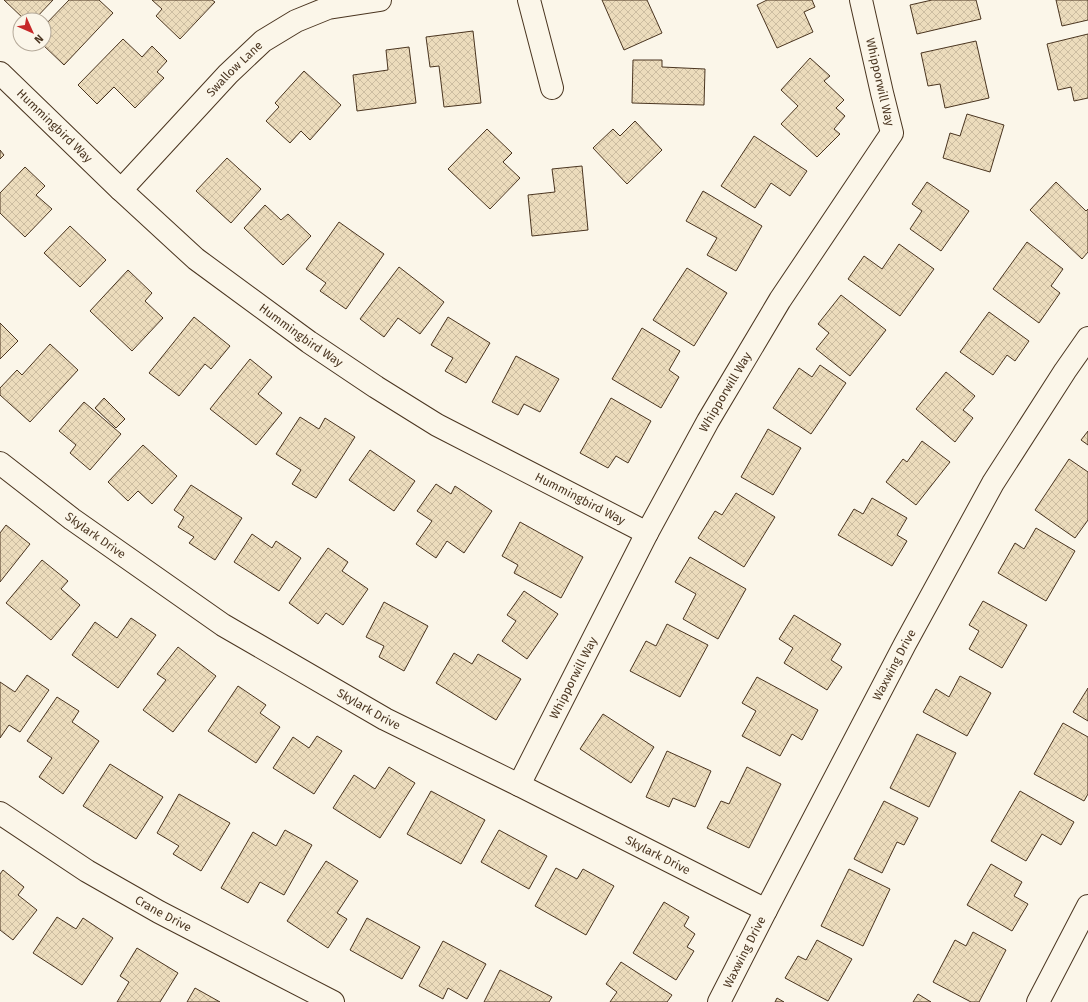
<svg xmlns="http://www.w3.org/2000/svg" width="1088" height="1002" font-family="'Fira Sans',sans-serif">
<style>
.building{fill:url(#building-cross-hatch);stroke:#4a3520}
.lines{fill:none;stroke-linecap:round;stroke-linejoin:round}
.minor-casing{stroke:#4a3520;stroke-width:24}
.tertiary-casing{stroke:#4a3520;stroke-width:24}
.minor{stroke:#fbf6e9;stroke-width:22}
.tertiary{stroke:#fbf6e9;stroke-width:22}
.labels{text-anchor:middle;stroke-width:3;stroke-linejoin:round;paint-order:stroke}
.street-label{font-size:12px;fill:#4a3520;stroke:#fbf6e9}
</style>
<defs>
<pattern id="building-cross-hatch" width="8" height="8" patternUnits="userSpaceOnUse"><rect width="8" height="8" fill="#ecdcbc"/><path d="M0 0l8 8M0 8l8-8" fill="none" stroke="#ccbda1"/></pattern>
</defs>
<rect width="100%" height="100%" fill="#fbf6e9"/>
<g class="building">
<polygon points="4,0 53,0 34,20 25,20"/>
<polygon points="69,0 99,0 113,13 64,65 42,44 44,44 44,26"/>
<polygon points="152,0 212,0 215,2 180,39 156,16 162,9"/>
<polygon points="602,0 647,0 662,33 624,50"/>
<polygon points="767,0 812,0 815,7 804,12 813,32 777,48 757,5"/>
<polygon points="932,0 976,0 981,19 917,34 910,5"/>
<polygon points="1056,0 1088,0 1088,20 1062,26"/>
<polygon points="473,31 481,103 444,107 439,66 430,67 426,37"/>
<polygon points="1088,34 1088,98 1074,101 1071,87 1058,90 1047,44"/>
<polygon points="123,39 142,57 152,46 167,61 157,72 164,78 135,108 114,87 97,104 78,85"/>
<polygon points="976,41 989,98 945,108 940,84 928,86 921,53"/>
<polygon points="409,47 416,103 357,111 353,75 388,70 386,50"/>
<polygon points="810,58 830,76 824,81 844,100 836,108 845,116 834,129 840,134 817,157 781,124 798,106 781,90"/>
<polygon points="633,60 662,60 662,67 705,69 704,105 632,103"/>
<polygon points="304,71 341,105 310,140 301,131 290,143 266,121 279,107 275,103"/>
<polygon points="967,114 1004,125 990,172 943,158 950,133 960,136"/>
<polygon points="635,121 662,150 627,184 593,148 613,129 620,136"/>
<polygon points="487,129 512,153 503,162 520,178 490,209 448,169"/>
<polygon points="754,136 807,171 790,196 771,183 755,208 721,186"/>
<polygon points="0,150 4,155 0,159"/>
<polygon points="227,158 261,189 231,223 196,191"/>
<polygon points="582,166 588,230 532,236 528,195 555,192 552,169"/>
<polygon points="25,167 45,186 36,195 52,209 25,237 0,213 0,193"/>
<polygon points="927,182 969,211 941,251 910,229 922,211 912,204"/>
<polygon points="1056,182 1086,211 1088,209 1088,252 1082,259 1030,210"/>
<polygon points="703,191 762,226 736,271 707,255 717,238 686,221"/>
<polygon points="265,205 281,220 288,214 311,236 283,265 244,228"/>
<polygon points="339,222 384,254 346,309 320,291 326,283 306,269"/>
<polygon points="70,226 106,260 80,287 44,253"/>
<polygon points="1027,242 1063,269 1051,286 1060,293 1039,323 993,289"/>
<polygon points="899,244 934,269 900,316 848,279 864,256 882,269"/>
<polygon points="399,267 444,302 420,334 398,318 384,337 360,319"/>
<polygon points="687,268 727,293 694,346 653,320"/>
<polygon points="128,270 152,293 145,301 163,318 132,351 90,311"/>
<polygon points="841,295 886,330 850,376 816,349 829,333 818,324"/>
<polygon points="989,312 1029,341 1015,361 1007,355 993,375 960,352"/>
<polygon points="194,317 230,346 211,369 205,364 179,396 149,373"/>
<polygon points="448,317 490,343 466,383 445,371 453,358 431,345"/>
<polygon points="0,323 18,341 0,359"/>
<polygon points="642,328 680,351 669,370 679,377 661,408 612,379"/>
<polygon points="50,344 78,370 30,422 0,395 0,388 17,370 22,375"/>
<polygon points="516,356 559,379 540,412 524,404 518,415 492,402"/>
<polygon points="250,359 272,377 258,394 282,413 256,445 210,409"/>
<polygon points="820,365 846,383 811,434 773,408 799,368 812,377"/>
<polygon points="946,372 975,396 963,410 973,418 955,442 916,409"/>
<polygon points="104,398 125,419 116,428 95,408"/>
<polygon points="611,398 651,421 628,463 616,456 608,468 580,453"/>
<polygon points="84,402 121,434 90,470 70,453 76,445 59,431"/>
<polygon points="300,417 319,429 325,418 355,437 316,498 292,484 301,470 276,454"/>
<polygon points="768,429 801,448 773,495 741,477"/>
<polygon points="1088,431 1088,445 1081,440"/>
<polygon points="922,441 950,462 916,505 886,482 903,459 907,462"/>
<polygon points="143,445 177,476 152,504 138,491 128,501 108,482"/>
<polygon points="370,450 415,481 394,511 349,480"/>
<polygon points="1069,459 1088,472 1088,520 1075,538 1035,510"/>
<polygon points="436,484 451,494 455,486 492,511 464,553 447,541 436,558 416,544 432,521 417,511"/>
<polygon points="191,485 242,518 215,560 189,543 194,537 178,527 184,517 174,510"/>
<polygon points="736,493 775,517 744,567 698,538 715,511 722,515"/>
<polygon points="872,498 907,518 897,535 907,541 892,566 838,535 854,509 863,514"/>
<polygon points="520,522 583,557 561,598 514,573 518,565 502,556"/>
<polygon points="6,525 30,544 0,582 0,533"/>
<polygon points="1036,528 1075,551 1046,601 998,573 1015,543 1024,549"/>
<polygon points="252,534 272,548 276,541 301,558 279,591 234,562"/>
<polygon points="328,548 348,562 342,571 368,589 343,625 326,613 318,624 289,603"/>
<polygon points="690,557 746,589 718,639 683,619 696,594 675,582"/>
<polygon points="42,560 68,581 61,589 80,605 51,640 6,603"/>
<polygon points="524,591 558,614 527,659 502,641 516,621 507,615"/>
<polygon points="983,601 1027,625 1002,668 969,649 979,631 969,625"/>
<polygon points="384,602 428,626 404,671 379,657 384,646 366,637"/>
<polygon points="794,615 841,644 831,660 842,667 827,690 784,663 793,648 779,639"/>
<polygon points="131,618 156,635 118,688 72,655 95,622 117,638"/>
<polygon points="667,624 708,645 680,697 630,671 646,641 656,646"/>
<polygon points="178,647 216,676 173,732 143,710 166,680 157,674"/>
<polygon points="454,653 472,664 478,654 521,679 496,720 436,683"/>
<polygon points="27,675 49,690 20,732 9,725 0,738 0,682 15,692"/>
<polygon points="960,676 991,693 967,736 923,712 936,689 949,697"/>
<polygon points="757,677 818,710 802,740 792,734 780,756 742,736 756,711 742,703"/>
<polygon points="238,686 266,705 260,713 280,727 256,763 208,731"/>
<polygon points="1088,688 1088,721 1073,712"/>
<polygon points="57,697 79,711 72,722 99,741 63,794 39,777 52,758 27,741"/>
<polygon points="603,714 654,747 631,783 580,749"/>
<polygon points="1063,723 1088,737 1088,794 1084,801 1034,774"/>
<polygon points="917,734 956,753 929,807 890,788"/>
<polygon points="317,736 342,751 314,794 273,768 293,737 309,748"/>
<polygon points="667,751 711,771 695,807 673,798 669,807 646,797"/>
<polygon points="110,764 163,797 136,839 83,806"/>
<polygon points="389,767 415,783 380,838 333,808 354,775 375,789"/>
<polygon points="747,767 781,784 749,848 707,828 721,801 729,804"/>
<polygon points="431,791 485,820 461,864 407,834"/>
<polygon points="1020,791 1074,822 1061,845 1042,834 1026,861 991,841"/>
<polygon points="179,794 230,823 201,871 173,854 179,846 157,833"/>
<polygon points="884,801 918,818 904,845 897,842 882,873 854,859"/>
<polygon points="285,830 312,845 284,895 260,882 248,903 221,888 253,832 276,846"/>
<polygon points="499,830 547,856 529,889 481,862"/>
<polygon points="326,861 358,881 337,913 347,919 328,948 287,921"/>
<polygon points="991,864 1022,882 1014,896 1028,904 1012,931 967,905"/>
<polygon points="556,868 577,879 583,869 614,886 586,935 535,906"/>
<polygon points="849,869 890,889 863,946 821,926"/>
<polygon points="3,870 24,887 18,895 37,910 13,940 0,930 0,874"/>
<polygon points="664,902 689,917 684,926 695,934 687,947 694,951 676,980 633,953"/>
<polygon points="57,917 76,929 83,918 113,938 82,985 33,953"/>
<polygon points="367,918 420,947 402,979 350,950"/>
<polygon points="973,932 1006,950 979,1002 971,1002 933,982 955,940 966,946"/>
<polygon points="817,940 852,959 828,1001 785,978 798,956 806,960"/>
<polygon points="443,941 486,964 467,999 448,988 443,999 419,986"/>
<polygon points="137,948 178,973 160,1002 117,1002 129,982 120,976"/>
<polygon points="621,962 672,995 667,1002 610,1002 617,992 606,984"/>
<polygon points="500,970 552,997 549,1002 484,1002"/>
<polygon points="195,988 220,1002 187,1002"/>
<polygon points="918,994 931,1002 913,1002"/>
<polygon points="777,998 784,1002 775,1002"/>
</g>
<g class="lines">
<g class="minor-casing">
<g id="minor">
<polyline points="529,0 552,88"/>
<path id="s1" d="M 0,73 L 121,190 L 196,259 L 309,342 L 376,387 L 437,425 L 647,533"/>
<path id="s2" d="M 121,190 L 228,74 L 263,41 L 296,21 L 328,8 L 380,0"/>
<path id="s3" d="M 0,463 L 72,519 L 223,625 L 385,719 L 519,785 L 766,910"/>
<path id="s4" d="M 519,785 L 647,533 L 708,421 L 780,300 L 892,133 L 882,93 L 861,0"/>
<path id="s5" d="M 0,813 L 87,871 L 159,912 L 333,1002"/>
<path id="s6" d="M 719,1002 L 766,910 L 905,644 L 993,483 L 1065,371 L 1088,338"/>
</g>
</g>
<g class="tertiary-casing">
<polyline id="tertiary" points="1038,1002 1088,906"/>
</g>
<use href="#minor" class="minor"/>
<use href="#tertiary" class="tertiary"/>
</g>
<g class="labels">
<g class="street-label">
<text dy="4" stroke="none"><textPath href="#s2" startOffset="166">Swallow Lane</textPath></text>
<text transform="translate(880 82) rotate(77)" y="4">Whipporwill Way</text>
<text dy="4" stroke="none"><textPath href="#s1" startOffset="76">Hummingbird Way</textPath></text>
<text dy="4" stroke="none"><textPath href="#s1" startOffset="400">Hummingbird Way</textPath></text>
<text dy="4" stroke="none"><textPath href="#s4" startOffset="444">Whipporwill Way</textPath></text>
<text dy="4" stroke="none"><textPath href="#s1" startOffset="724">Hummingbird Way</textPath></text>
<text dy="4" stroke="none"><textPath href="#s3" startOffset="120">Skylark Drive</textPath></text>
<text dy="4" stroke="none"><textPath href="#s6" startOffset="380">Waxwing Drive</textPath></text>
<text dy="4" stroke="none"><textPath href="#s4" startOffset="120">Whipporwill Way</textPath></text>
<text dy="4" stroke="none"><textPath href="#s3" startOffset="444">Skylark Drive</textPath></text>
<text dy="4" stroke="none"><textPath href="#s3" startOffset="768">Skylark Drive</textPath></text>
<text dy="4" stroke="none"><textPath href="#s5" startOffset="192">Crane Drive</textPath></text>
<text dy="4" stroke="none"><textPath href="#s6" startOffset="56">Waxwing Drive</textPath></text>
</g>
</g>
<g transform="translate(32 32) rotate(135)"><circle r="19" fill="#fbf6e9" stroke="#b4a999"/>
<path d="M0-3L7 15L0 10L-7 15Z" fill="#c62828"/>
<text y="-6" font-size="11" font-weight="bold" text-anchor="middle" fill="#4a3520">N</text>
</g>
</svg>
